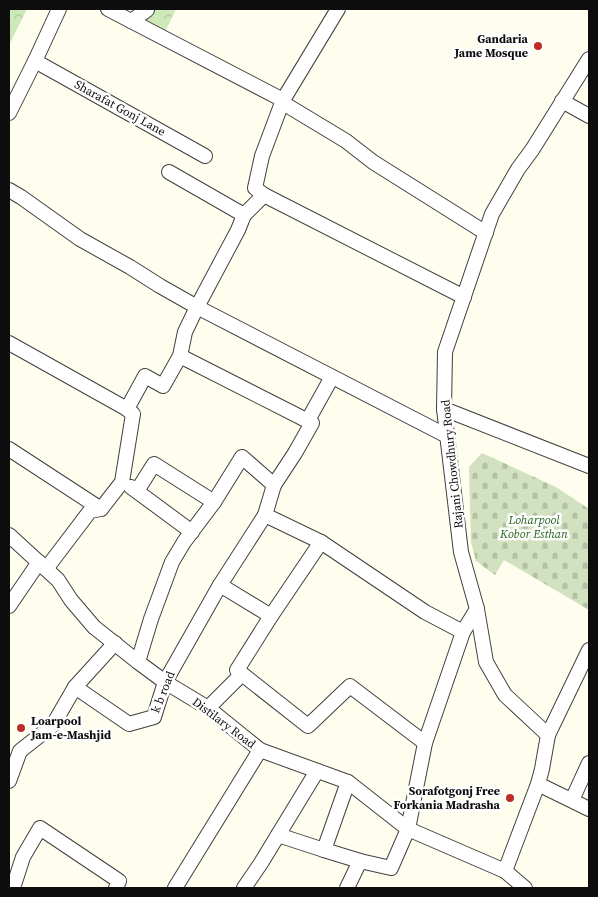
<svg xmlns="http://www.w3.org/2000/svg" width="598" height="897" font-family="'Source Serif 4',serif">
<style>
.cemetery{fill:url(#cemetery-stones)}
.park{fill:url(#park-crowns)}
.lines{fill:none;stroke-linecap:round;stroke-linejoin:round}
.minor-casing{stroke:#404040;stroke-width:16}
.minor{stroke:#fff;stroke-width:14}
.poi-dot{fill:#be2c24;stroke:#fff;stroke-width:2}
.labels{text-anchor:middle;stroke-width:5;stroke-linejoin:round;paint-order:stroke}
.poi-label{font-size:12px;font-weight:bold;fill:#0d0d0d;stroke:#fff;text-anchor:end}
.street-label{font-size:12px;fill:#0d0d0d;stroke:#fff}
.park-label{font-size:12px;font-style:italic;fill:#25651d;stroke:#fff}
</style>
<defs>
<pattern id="cemetery-stones" width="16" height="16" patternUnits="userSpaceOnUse" patternTransform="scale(1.25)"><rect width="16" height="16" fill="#d2e1bf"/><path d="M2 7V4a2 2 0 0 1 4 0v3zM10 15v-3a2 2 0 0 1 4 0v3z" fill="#b3c0a3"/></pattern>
<pattern id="park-crowns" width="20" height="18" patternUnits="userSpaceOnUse" patternTransform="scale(1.25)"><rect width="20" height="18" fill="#cce9b7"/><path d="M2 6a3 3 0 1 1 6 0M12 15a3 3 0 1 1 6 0" fill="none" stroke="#aec79c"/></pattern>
</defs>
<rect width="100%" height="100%" fill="#fffded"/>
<polygon class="cemetery" points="482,453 556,487 589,509 589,610 504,560 495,575 476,561 471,542 469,467"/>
<g class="park">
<polygon points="9,9 27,9 9,45"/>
<polygon points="150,9 176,9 163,36 141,25"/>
</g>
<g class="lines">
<g class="minor-casing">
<g id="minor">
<polyline points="108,9 283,100"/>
<polyline points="131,21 147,10"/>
<polyline points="35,61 205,156"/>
<polyline points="562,101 589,116"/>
<polyline points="283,103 346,141 373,162 486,233"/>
<polyline points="9,113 35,61 59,9"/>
<polyline points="169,172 244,215"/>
<polyline points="9,190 21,197 80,239 130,267 160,286 197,307 447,436"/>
<polyline points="264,195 464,297"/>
<polyline points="9,343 127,409"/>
<polyline points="180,356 312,423 295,453 274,485"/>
<polyline points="444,409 589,466"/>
<polyline points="308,420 332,377"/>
<polyline points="9,449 101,509"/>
<polyline points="131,487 192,532"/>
<polyline points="137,491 154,464 214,502"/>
<polyline points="9,535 58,580 71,600 94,627 138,662 165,682 208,708 260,750 348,782 408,829 505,871 525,888"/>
<polyline points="46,569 90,511 101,509 122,482 133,414 127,409 145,376 163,386 180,356 185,332 197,307 238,230 244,215 264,195 255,188 262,156 283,100 338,9"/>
<polyline points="220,585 271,616"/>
<polyline points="9,606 39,562"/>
<polyline points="138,662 151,619 172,562 184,542 214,502 242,457 274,485 265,515 321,542 425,612 463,632"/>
<polyline points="242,674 308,726 350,686 425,743"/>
<polyline points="75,687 115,643"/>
<polyline points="208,708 242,674 237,670 271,616 321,542"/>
<polyline points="548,735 589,650"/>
<polyline points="9,781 20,751 53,725 75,687 129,724 154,717 165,682 220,585 265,515"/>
<polyline points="538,784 589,809"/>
<polyline points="572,800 589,763"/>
<polyline points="278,835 324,850 348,782"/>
<polyline points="324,850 360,861 391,868 408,829 425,743 463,632 477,609"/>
<polyline points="505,871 538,784 542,769 548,735 505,695 486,662 477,609 461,552 444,409 445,352 492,214 518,169 532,150 589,59"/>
<polyline points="13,888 23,857 40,828 119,881 116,888"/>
<polyline points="175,888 260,750"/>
<polyline points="244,888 261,863 317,771"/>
<polyline points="347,888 360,861"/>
</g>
</g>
<use href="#minor" class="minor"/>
</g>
<g class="poi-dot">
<circle cx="538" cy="46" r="5"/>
<circle cx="21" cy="728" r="5"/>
<circle cx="510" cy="798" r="5"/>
</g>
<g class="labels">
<g class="poi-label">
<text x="528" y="43">Gandaria<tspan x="528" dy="14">Jame Mosque</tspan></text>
<text x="31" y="725" text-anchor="start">Loarpool<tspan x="31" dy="14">Jam-e-Mashjid</tspan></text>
<text x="500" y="795">Sorafotgonj Free<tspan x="500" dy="14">Forkania Madrasha</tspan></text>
</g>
<g class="street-label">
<text transform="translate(120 108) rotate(29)" y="4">Sharafat Gonj Lane</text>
<text transform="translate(452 464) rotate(-96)" y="4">Rajani Chowdhury Road</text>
<text transform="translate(163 692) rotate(-68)" y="4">k b road</text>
<text transform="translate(224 723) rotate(37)" y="4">Distilary Road</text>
</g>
<g class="park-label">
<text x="534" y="524">Loharpool<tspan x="534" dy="14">Kobor Esthan</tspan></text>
</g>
</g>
<rect width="598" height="897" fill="none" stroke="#0d0d0d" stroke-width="20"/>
</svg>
